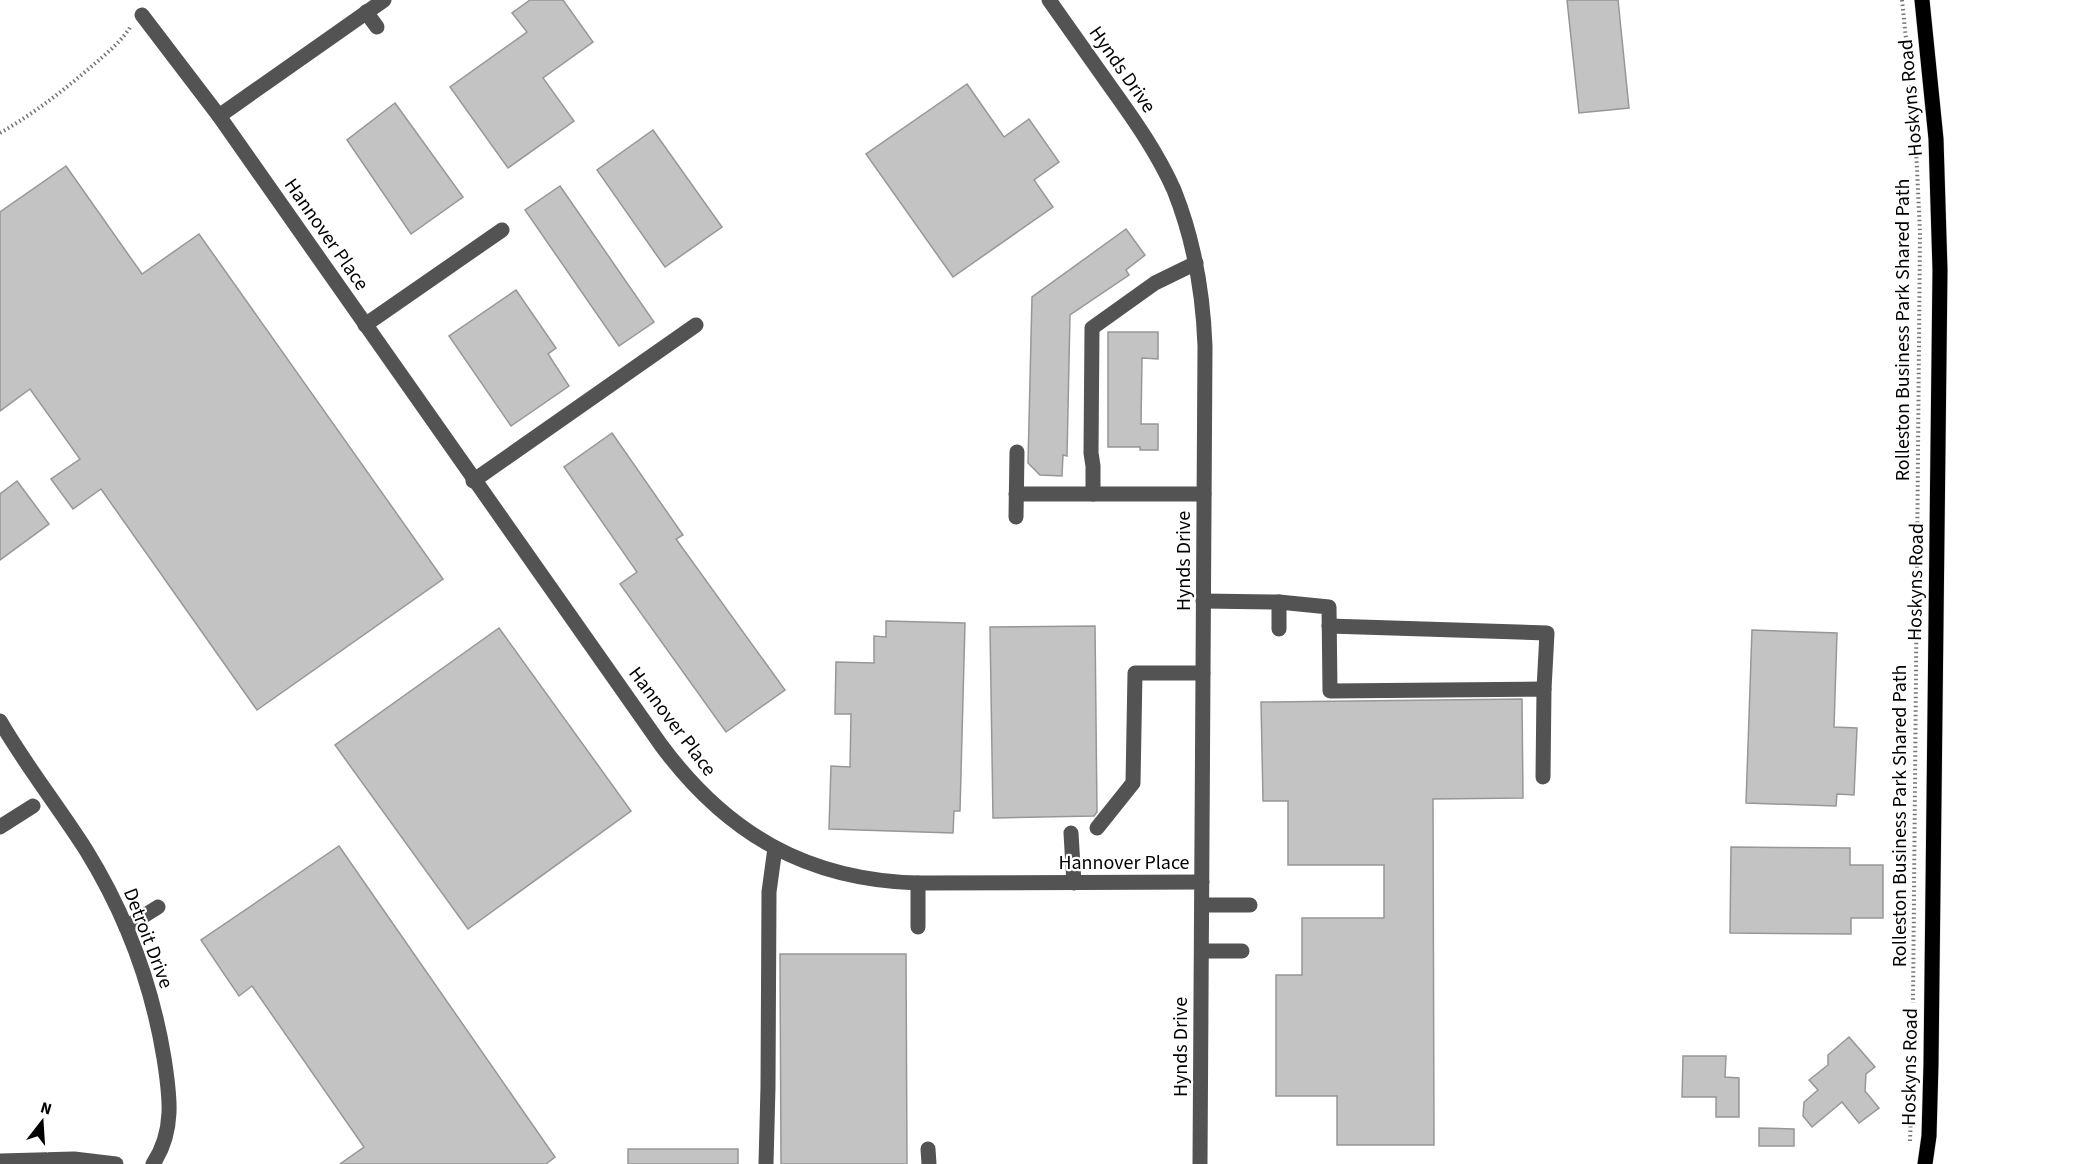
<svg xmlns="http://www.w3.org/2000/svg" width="2083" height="1164" font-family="'Source Sans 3',sans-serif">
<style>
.building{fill:#c3c3c3;stroke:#979797;stroke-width:1.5}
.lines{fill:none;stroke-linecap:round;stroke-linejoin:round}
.major-casing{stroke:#dbdbdb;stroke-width:16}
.path{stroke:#757575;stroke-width:4;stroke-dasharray:1.5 3;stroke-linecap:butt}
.minor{stroke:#535353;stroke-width:15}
.major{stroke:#000;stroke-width:15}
.labels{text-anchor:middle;stroke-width:4.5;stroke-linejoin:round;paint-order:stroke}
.street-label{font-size:20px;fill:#000;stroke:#fff}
</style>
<rect width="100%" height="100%" fill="#fff"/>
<g class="building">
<polygon points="530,0 563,0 593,42 543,78 574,121 508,168 450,87 527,32 512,13"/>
<polygon points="1567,0 1618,0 1629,108 1579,113"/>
<polygon points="967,84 1004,137 1029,119 1059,162 1034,180 1053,207 953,277 866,154"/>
<polygon points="395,103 463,197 411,234 347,140"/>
<polygon points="653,130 722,227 665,267 597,170"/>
<polygon points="66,166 142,274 199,234 443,579 257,710 101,489 73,509 51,479 80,459 30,389 0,411 0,212"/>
<polygon points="560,186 654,322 619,346 525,210"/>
<polygon points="1126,229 1145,255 1126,270 1129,275 1070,315 1067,456 1063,455 1062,476 1040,475 1028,463 1032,297"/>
<polygon points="516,290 556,348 548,354 569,386 511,426 449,336"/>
<polygon points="1108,332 1158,332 1158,359 1142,358 1141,424 1158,424 1158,450 1140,450 1140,447 1108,447"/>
<polygon points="612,433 683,535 676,539 785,690 726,732 620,584 637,572 564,467"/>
<polygon points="17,481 49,524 0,560 0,494"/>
<polygon points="886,621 965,623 960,811 954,811 953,833 829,829 831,766 850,767 851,714 835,714 836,662 874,663 874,636 886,637"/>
<polygon points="1095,626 1097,812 1094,816 993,818 990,627"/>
<polygon points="499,628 631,811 468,929 335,745"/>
<polygon points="1752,630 1837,633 1834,727 1857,728 1854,795 1837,794 1836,806 1746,803"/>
<polygon points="1522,699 1523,798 1433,799 1434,1145 1337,1145 1337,1096 1276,1096 1276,975 1302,975 1302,918 1384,918 1384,865 1288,865 1288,801 1263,801 1261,702"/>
<polygon points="339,846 555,1157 546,1164 340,1164 364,1147 252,986 239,996 201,940"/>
<polygon points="1731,847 1850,848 1850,865 1883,865 1883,918 1851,918 1851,934 1730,933"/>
<polygon points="780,954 906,954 907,1164 781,1164"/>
<polygon points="1849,1037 1875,1067 1866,1074 1865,1091 1879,1108 1859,1123 1842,1102 1812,1127 1803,1116 1804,1102 1818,1090 1809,1080 1828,1065 1828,1055"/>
<polygon points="1683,1056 1726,1056 1725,1077 1739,1078 1739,1117 1716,1117 1716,1097 1682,1097"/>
<polygon points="1759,1128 1794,1129 1794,1146 1759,1146"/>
<rect x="628" y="1149" width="110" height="15"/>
</g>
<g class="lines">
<g class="major-casing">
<polyline id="major" points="1922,0 1936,139 1940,270 1931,1064 1929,1136 1925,1164"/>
</g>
<g class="path">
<polyline points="1902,0 1915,126 1920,233 1913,1003"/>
<path d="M 0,133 C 33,114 63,91 92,66 C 106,54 121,42 131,26"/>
<polyline points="1910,1141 1911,1116"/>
</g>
<g class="minor">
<path d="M 1049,0 C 1070,30 1091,59 1112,89 C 1135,121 1158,154 1174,190 C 1194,240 1203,292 1205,346 L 1200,1164"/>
<polyline points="366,12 377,27"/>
<path d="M 142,15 L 219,116 L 661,745 C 727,834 807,880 918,883 L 1202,882"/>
<polyline points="219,116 384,0"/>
<polyline points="365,325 502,230"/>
<polyline points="473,481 696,325"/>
<polyline points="1016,494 1204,494"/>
<polyline points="1093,494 1093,466 1091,453 1092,328 1155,283 1196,263"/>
<polyline points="1016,517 1017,452"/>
<polyline points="1203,601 1279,602 1329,607 1330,691 1544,689 1543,777"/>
<polyline points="1329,626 1547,633 1544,689"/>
<polyline points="1279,629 1279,602"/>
<path d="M 0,721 C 26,766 58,806 86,850 C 125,913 152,985 164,1058 C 170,1096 175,1131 153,1164"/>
<polyline points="0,827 33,806"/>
<polyline points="1097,828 1133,783 1135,673 1203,673"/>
<polyline points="1071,833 1074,883"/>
<polyline points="918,883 918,927"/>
<polyline points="1202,905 1250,905"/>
<polyline points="126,927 158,907"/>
<polyline points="1202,951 1242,951"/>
<polyline points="928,1149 929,1164"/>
<polyline points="0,1161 74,1159 116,1164"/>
<polyline points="766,1164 768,1087 769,892 775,848"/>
</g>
<use href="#major" class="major"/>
</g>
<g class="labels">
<g class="street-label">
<text transform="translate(1123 69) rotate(55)" y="7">Hynds Drive</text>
<text transform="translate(1910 98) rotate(-95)" y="7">Hoskyns Road</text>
<text transform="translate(327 234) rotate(55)" y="7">Hannover Place</text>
<text transform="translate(1902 330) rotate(-90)" y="7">Rolleston Business Park Shared Path</text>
<text transform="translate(1183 561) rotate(-90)" y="7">Hynds Drive</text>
<text transform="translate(1915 582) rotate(-89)" y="7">Hoskyns Road</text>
<text transform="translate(673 721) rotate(53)" y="7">Hannover Place</text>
<text transform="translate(1899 816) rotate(-90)" y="7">Rolleston Business Park Shared Path</text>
<text x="1124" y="869">Hannover Place</text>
<text transform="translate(149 938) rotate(69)" y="7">Detroit Drive</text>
<text transform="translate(1180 1047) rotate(-90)" y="7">Hynds Drive</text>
<text transform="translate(1909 1067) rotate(-89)" y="7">Hoskyns Road</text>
</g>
</g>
<g transform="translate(42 1122) rotate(17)" stroke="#ffffff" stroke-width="4.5" paint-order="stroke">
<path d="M0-4.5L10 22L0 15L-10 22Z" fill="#000000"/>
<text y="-9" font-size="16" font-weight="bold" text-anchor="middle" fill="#000000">N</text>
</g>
</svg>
